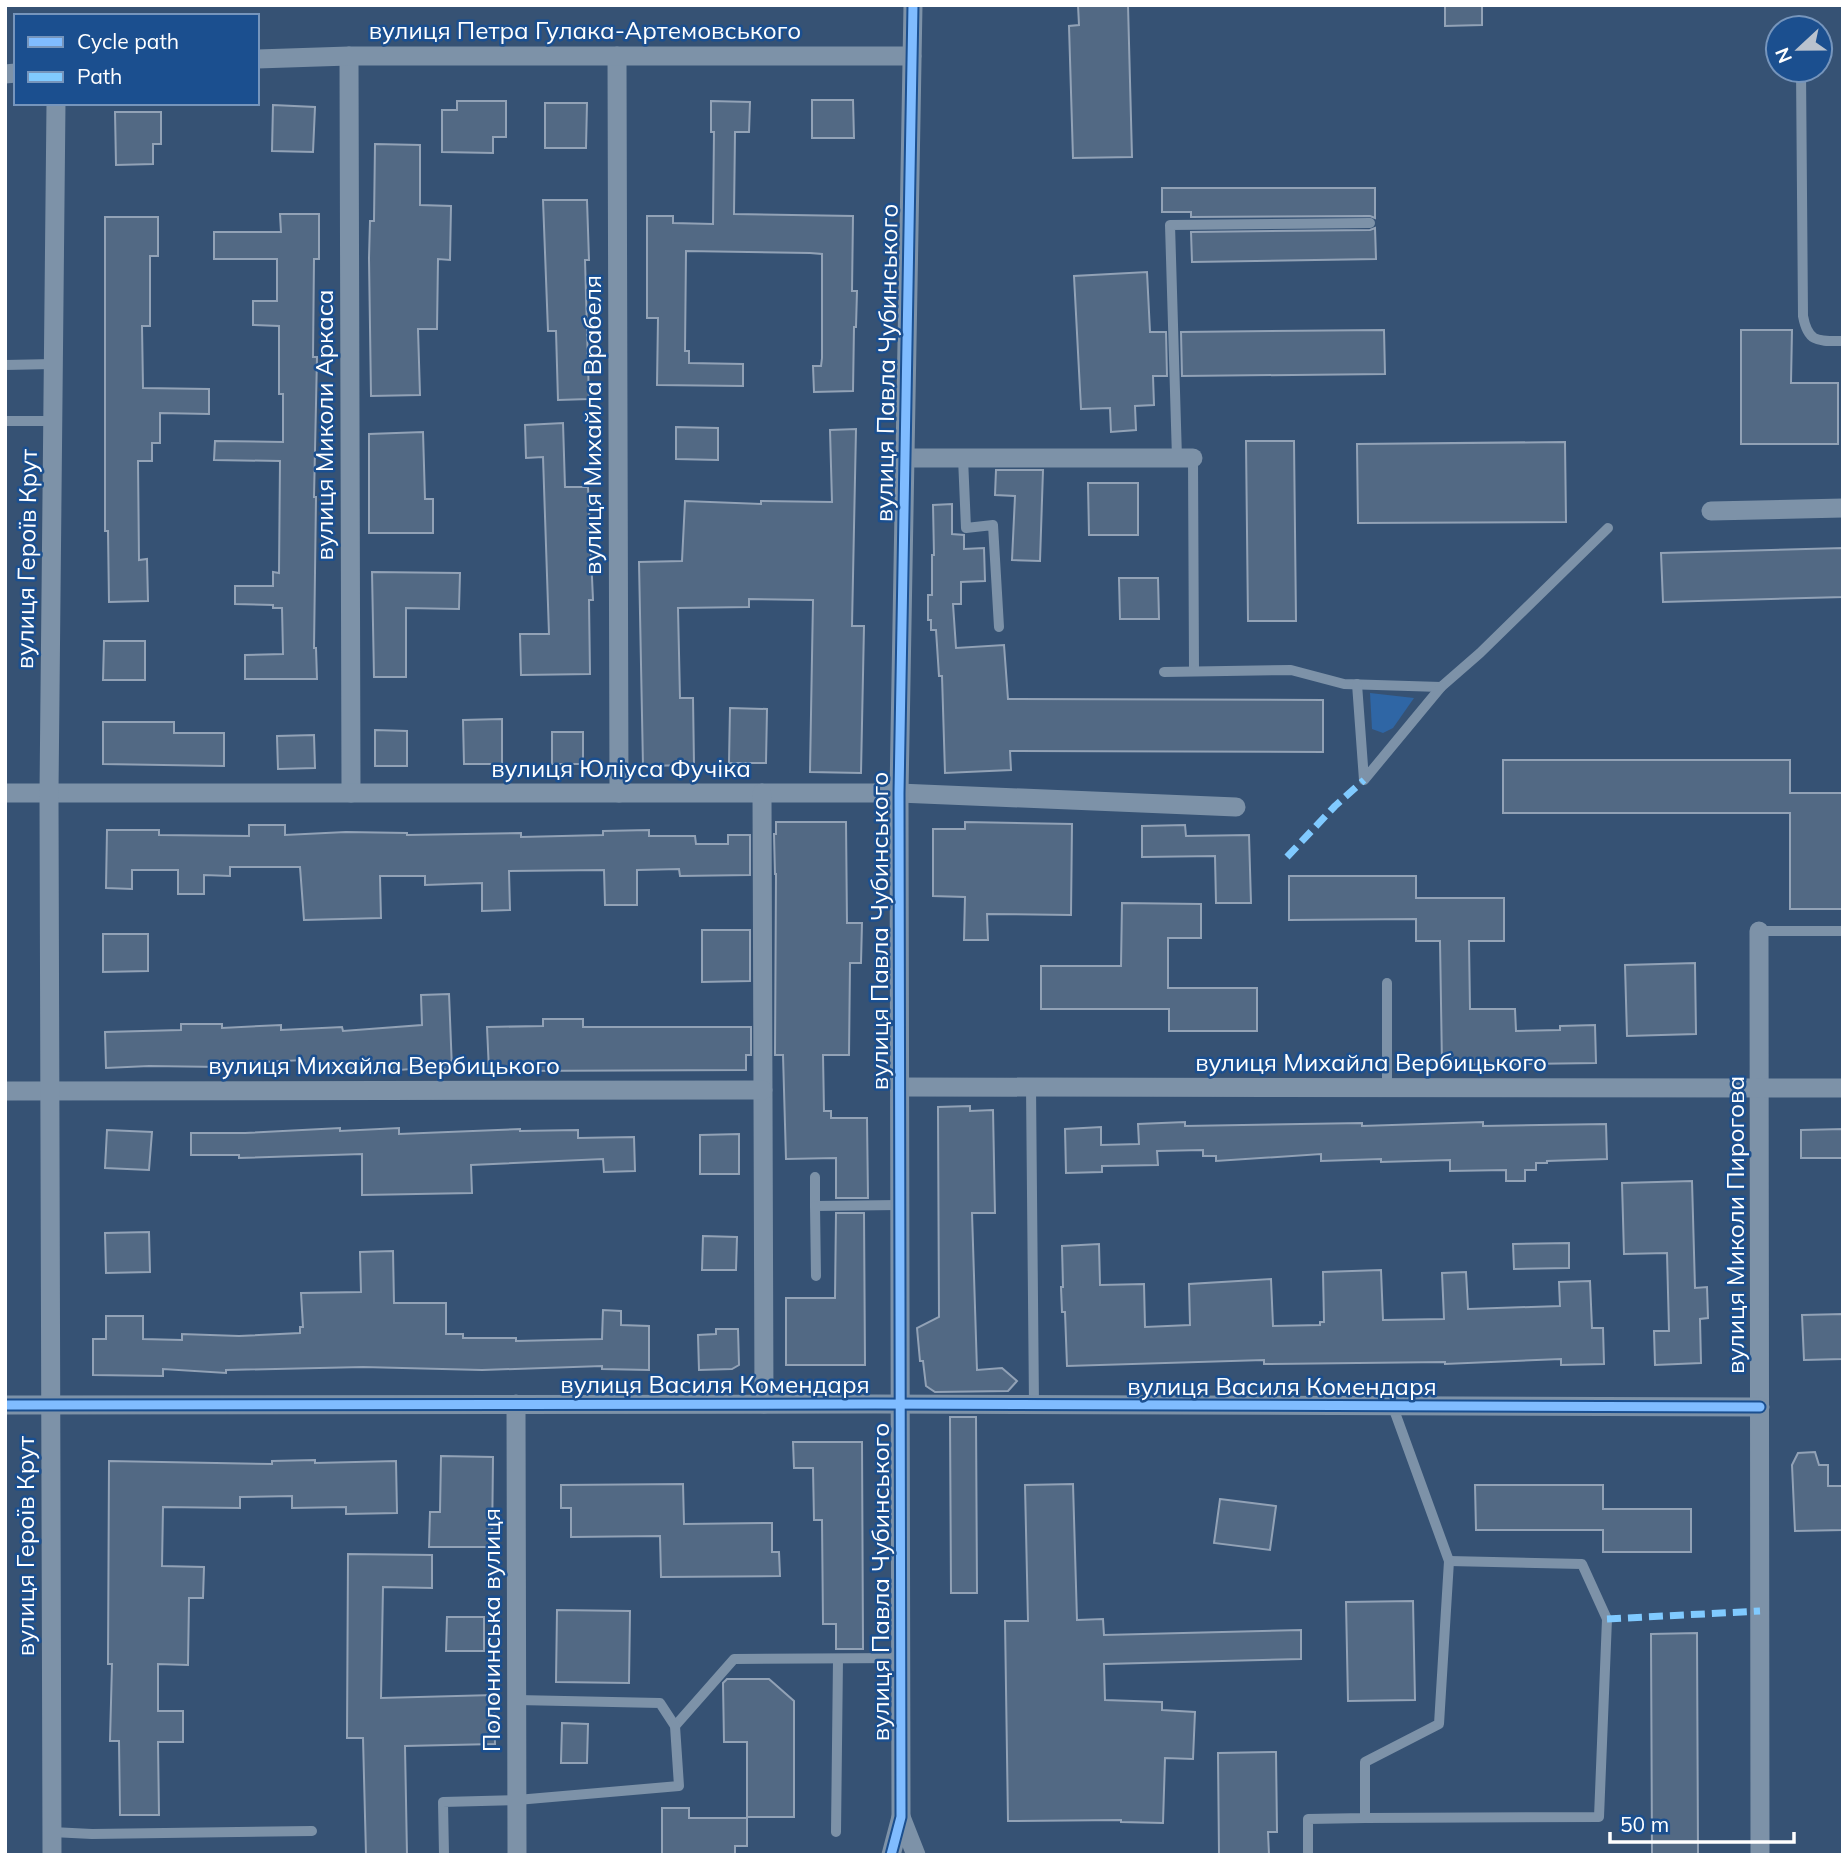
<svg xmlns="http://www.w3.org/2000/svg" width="1848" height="1860" font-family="Mulish,sans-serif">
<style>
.green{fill:#2f66a5}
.building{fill:#526984;stroke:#92a2b6;stroke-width:2}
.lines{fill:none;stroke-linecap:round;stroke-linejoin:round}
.service{stroke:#7d92a8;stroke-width:10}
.minor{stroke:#7d92a8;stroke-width:19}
.quiet{stroke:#80caff;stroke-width:7;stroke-dasharray:14 7;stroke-linecap:butt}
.cycleway-casing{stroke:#1b4f8f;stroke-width:13}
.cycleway{stroke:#80bcff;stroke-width:9}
.labels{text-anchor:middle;stroke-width:5;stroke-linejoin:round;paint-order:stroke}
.street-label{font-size:24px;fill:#fff;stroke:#1b4f8f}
</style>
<rect width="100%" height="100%" fill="#365274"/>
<polygon class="green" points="1370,693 1414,698 1393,728 1383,733 1372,729"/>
<g class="building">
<polygon points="1078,5 1128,5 1132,157 1073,158 1069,26 1079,25"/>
<polygon points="1445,5 1482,5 1482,25 1445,26"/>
<polygon points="812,100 853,100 854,138 812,138"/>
<polygon points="457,101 506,101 506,137 493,137 493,153 442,152 442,110 457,110"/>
<polygon points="711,101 750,102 749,132 735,132 734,214 853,216 852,291 857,291 856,327 854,327 853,391 814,392 813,366 821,366 822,358 822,254 810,253 686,251 685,351 689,351 689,363 743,364 743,386 657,385 658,318 647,318 647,216 673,216 673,223 713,224 714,132 711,132"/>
<polygon points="545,103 587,103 586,148 545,148"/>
<polygon points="273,105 315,107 313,152 272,151"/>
<polygon points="115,112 161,112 161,144 153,144 153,164 116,165"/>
<polygon points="375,144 420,145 420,205 451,206 450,260 438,259 437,329 418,329 420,395 371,396 369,258 370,221 374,221"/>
<polygon points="1162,188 1375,188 1375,218 1370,216 1191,217 1191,212 1162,212"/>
<polygon points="543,200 587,200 589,260 585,260 589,399 558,400 556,331 548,331"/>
<polygon points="280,214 319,214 319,259 314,259 313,357 317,357 314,497 316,497 314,648 316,648 317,679 245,679 245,655 283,654 282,608 273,608 273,605 235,604 235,586 273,586 273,572 279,573 280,461 214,460 215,441 283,442 283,394 279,394 279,326 253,325 253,301 277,301 277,259 214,259 214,232 281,232"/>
<polygon points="105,217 158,217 158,256 150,256 150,326 142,326 143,388 209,389 209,414 160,413 160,443 152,443 152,461 138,461 139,560 147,559 148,601 109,602 108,531 105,531"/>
<polygon points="1375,228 1376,259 1192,262 1191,232 1370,230"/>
<polygon points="1147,272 1150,332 1166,332 1167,376 1153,376 1154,405 1135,406 1136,430 1111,432 1110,408 1081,409 1074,276"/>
<polygon points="1384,330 1385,374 1182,376 1181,332"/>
<polygon points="1741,330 1792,330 1791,383 1838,383 1838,444 1741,444"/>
<polygon points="563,423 565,487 588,487 593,600 589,600 590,674 521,675 520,634 549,634 543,457 526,458 525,425"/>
<polygon points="676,427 718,428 718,460 676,459"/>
<polygon points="856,429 852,626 864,626 861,773 810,772 813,600 749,599 749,607 678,608 680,698 693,698 694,765 643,766 639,562 682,561 685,501 761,504 761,501 832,502 830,430"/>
<polygon points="423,432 425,499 433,499 433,533 369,533 369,434"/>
<polygon points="1246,441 1294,441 1296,621 1248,621"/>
<polygon points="1565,442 1566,522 1358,523 1357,444"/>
<polygon points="996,470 1043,470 1040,561 1012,560 1015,496 995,495"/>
<polygon points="1088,483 1138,483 1138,535 1089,535"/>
<polygon points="952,504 952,534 964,535 964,549 984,548 985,581 961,582 961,604 953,604 956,648 1004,645 1008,699 1323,700 1323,752 1010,751 1011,770 945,773 942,676 939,676 936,630 931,630 931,620 928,620 928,595 932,595 932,555 934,555 933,505"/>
<polygon points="1843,548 1843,597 1663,602 1661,553"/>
<polygon points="372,572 460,573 459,609 406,608 406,677 374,677"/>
<polygon points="1119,578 1158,578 1159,619 1120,619"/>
<polygon points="104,641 145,641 145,680 103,680"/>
<polygon points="730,708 767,709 766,763 729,763"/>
<polygon points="502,719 502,764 464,764 463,720"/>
<polygon points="103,722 174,722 174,733 224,733 224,766 103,764"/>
<polygon points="375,730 407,731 407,766 375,766"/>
<rect x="552" y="732" width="31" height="32"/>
<polygon points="314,735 315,768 278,769 277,736"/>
<polygon points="1503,760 1790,760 1790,793 1843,793 1843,909 1790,909 1790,813 1503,813"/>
<polygon points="776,822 846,822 847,923 862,923 861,963 850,963 849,1055 823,1055 824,1111 831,1111 831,1118 867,1118 868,1198 836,1198 836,1158 786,1159 783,1055 775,1055 776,874 775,874 774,834 776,834"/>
<polygon points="965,822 1072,824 1071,915 987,914 988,940 964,940 965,897 933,896 933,829 965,829"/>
<polygon points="249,825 285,825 285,835 346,832 407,833 407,835 521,833 521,837 603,835 603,831 649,830 649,836 695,836 696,844 728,844 728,835 750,835 750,875 680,876 679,869 637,870 637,905 605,905 604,870 509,871 510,910 482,911 482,883 425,885 425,876 380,876 381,918 304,920 300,867 230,867 230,876 204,875 204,894 178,894 178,870 132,870 132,889 106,888 107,830 159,830 159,835 249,836"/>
<polygon points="1185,825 1186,836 1249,835 1251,903 1216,903 1215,856 1142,857 1142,826"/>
<polygon points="1289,876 1416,876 1416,898 1504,898 1504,941 1469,941 1470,1009 1515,1009 1516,1031 1560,1030 1560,1026 1595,1025 1596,1063 1442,1065 1440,941 1416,941 1416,919 1289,920"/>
<polygon points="1122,903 1201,904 1201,938 1168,938 1168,988 1257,988 1257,1031 1169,1031 1169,1009 1041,1009 1041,966 1121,966"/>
<polygon points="702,930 750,930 750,981 702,982"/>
<polygon points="103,934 148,934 148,971 103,972"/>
<polygon points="1695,963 1696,1034 1627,1036 1625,965"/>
<polygon points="449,994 452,1069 424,1070 424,1068 360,1073 360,1068 303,1071 303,1060 221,1064 221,1067 149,1066 106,1068 105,1032 181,1030 181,1024 222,1024 222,1028 281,1025 281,1030 342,1027 343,1031 422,1025 421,995"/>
<polygon points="543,1019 583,1019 583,1027 751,1027 751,1055 746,1055 746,1070 489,1071 487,1027 543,1026"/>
<polygon points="970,1106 970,1111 993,1110 995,1213 972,1213 977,1370 1002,1368 1017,1381 1008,1391 935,1392 926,1386 923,1361 920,1361 917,1328 939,1317 938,1107"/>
<polygon points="1185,1122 1185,1126 1362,1123 1362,1126 1483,1122 1483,1126 1606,1124 1607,1159 1547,1161 1547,1163 1536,1163 1536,1170 1525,1170 1525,1181 1506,1181 1506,1170 1450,1171 1450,1160 1381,1162 1381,1159 1321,1161 1321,1154 1216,1161 1216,1156 1203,1156 1203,1150 1157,1151 1158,1165 1102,1166 1102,1172 1066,1173 1065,1129 1101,1127 1101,1145 1139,1144 1138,1124"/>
<polygon points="340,1128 340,1131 399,1128 399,1134 520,1129 520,1131 578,1130 578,1138 634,1137 635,1171 604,1172 603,1159 471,1165 472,1193 362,1195 362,1154 239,1158 239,1155 191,1155 191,1133 245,1133"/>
<polygon points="1843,1129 1843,1158 1801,1158 1801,1130"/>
<polygon points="107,1130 152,1132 149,1170 105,1168"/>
<polygon points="739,1134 739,1174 700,1174 700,1135"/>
<polygon points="1692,1181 1695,1288 1707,1287 1708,1318 1700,1319 1701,1363 1655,1365 1654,1331 1669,1331 1667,1253 1624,1254 1622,1183"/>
<polygon points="836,1213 864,1213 865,1365 786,1365 786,1298 835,1298"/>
<polygon points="149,1232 150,1272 106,1273 105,1233"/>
<polygon points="703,1236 737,1237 736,1270 702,1270"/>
<polygon points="1569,1243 1569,1268 1514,1269 1513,1244"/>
<polygon points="1099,1244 1100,1285 1144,1284 1145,1327 1190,1325 1189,1284 1271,1279 1273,1326 1320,1325 1320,1322 1324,1322 1323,1272 1381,1270 1383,1320 1444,1319 1442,1273 1466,1272 1468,1309 1560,1306 1559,1282 1590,1281 1592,1328 1603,1328 1604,1364 1561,1365 1561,1359 1445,1364 1445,1362 1264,1364 1264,1360 1067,1366 1065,1312 1062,1312 1061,1287 1063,1287 1062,1246"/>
<polygon points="393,1251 394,1303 446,1303 446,1334 463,1334 463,1338 516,1338 516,1341 602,1339 603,1310 621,1311 621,1325 649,1326 649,1370 602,1369 602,1366 482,1370 363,1367 226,1370 226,1373 163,1369 163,1376 93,1375 93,1339 106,1339 106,1316 143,1316 143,1339 182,1340 182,1334 239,1336 300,1333 300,1327 303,1327 301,1293 361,1292 360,1252"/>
<polygon points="1843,1314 1843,1359 1804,1360 1802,1315"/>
<polygon points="716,1329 738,1329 739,1365 732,1369 699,1370 698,1335 716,1334"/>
<polygon points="950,1417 976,1417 977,1593 951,1593"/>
<polygon points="793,1442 862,1442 863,1649 836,1649 836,1624 823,1624 822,1520 814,1520 813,1468 794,1468"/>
<polygon points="1815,1452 1819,1465 1828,1465 1828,1486 1843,1486 1843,1530 1795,1531 1792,1465 1798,1453"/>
<polygon points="441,1456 493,1457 492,1547 429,1547 430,1512 440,1512"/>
<polygon points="315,1460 315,1463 396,1461 397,1513 346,1514 346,1507 292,1508 292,1496 240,1497 240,1508 163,1507 162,1566 204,1567 203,1598 189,1598 188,1665 158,1664 158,1711 183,1711 183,1742 158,1742 159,1815 120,1815 119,1741 110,1741 112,1664 108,1664 109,1461 272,1464 272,1461"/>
<polygon points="683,1484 684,1524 772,1523 772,1552 779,1552 780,1576 661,1577 660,1536 571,1537 571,1508 561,1508 561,1485"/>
<polygon points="1073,1484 1077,1620 1103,1619 1104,1635 1301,1630 1301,1659 1104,1664 1105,1700 1162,1702 1162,1710 1195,1712 1193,1759 1165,1758 1163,1823 1121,1822 1121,1820 1008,1821 1005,1621 1028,1621 1025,1485"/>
<polygon points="1475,1485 1603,1485 1603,1509 1691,1509 1691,1552 1603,1552 1603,1530 1476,1530"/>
<polygon points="1220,1499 1276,1506 1270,1550 1214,1543"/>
<polygon points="348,1554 432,1555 432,1588 383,1587 381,1698 494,1695 495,1744 405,1746 407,1855 366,1855 363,1738 347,1738"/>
<polygon points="1413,1601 1415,1700 1348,1701 1346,1602"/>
<polygon points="557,1610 630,1611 629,1683 556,1682"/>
<polygon points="447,1617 484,1617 484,1651 446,1651"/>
<polygon points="1697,1633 1698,1855 1652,1855 1651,1634"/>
<polygon points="727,1679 769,1679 794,1701 794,1817 747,1817 747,1742 724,1742 723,1683"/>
<polygon points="562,1723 588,1724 587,1763 561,1763"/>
<polygon points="1276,1752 1277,1832 1268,1832 1269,1855 1219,1855 1218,1753"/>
<polygon points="662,1808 689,1808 689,1818 747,1818 747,1846 735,1846 735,1855 662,1855"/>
</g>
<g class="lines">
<g class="service">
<path d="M 1801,70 L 1803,316 C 1808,343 1818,341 1843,341"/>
<polyline points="5,365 53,364"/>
<polyline points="5,421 53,421"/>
<polyline points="963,458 966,528 993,525 999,627"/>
<polyline points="1177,458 1170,225 1370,223"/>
<polyline points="1193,458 1194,671"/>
<polyline points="1164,672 1291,670 1344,684 1441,687 1480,653 1608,528"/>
<polyline points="1357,684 1364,780 1441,687"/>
<polyline points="1759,931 1843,931"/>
<polyline points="1387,983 1387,1088"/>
<polyline points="1031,1087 1034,1405"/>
<polyline points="815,1177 815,1206 899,1205"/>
<polyline points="815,1206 816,1276"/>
<polyline points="675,1726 734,1659 901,1658"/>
<polyline points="1365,1818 1599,1817 1607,1619 1582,1564 1449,1561"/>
<polyline points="52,1832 92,1834 312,1831"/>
<polyline points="836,1832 838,1659"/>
<polyline points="444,1855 443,1802 517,1800 679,1786 675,1726 660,1703 517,1700"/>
<polyline points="1308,1855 1308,1819 1365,1818 1365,1762 1439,1724 1449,1561 1393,1407"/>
</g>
<g class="minor">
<polyline points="349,56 351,793"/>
<polyline points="617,56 619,793"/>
<polyline points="257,59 349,56 912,56"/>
<polyline points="5,74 16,73"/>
<polyline points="904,458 1193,458"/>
<polyline points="1711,511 1843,508"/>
<polyline points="5,793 899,793 1236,807"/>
<polyline points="762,793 764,1404"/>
<polyline points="1759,931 1760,1855"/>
<polyline points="899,1087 1843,1088"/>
<polyline points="5,1091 763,1090"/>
<polyline points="516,1404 517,1855"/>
<polyline points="5,1405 875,1404 1760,1407"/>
<polyline points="901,1817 916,1855"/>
<polyline points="52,1855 49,793 56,103"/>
<polyline points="891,1855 901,1817 899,793 913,5"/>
</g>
<g class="quiet">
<polyline points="1287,857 1335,806 1364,780"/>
<polyline points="1607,1619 1760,1611"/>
</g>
<g class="cycleway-casing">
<g id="cycleway">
<polyline points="5,1405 875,1404 1760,1407"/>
<polyline points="891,1855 901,1817 899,793 913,5"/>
</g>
</g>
<use href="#cycleway" class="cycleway"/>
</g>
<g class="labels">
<g class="street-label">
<text x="585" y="39">вулиця Петра Гулака-Артемовського</text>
<text transform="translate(887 363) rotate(-89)" y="8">вулиця Павла Чубинського</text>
<text transform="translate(325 425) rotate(-90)" y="8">вулиця Миколи Аркаса</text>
<text transform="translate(593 425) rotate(-90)" y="8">вулиця Михайла Врабеля</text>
<text transform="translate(27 559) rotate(-89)" y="8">вулиця Героїв Крут</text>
<text x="621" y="777">вулиця Юліуса Фучіка</text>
<text transform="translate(880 931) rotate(-90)" y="8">вулиця Павла Чубинського</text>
<text x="1371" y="1071">вулиця Михайла Вербицького</text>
<text x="384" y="1074">вулиця Михайла Вербицького</text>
<text transform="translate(1736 1225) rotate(-90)" y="8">вулиця Миколи Пирогова</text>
<text x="715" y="1393">вулиця Василя Комендаря</text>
<text x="1282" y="1395">вулиця Василя Комендаря</text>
<text transform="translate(26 1546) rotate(-90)" y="8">вулиця Героїв Крут</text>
<text transform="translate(881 1582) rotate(-90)" y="8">вулиця Павла Чубинського</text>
<text transform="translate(492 1630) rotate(-90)" y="8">Полонинська вулиця</text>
</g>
</g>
<rect width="1848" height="1860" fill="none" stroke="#ffffff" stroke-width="14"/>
<rect x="14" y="14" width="245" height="91" fill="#1b4f8f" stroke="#7695bc" stroke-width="2"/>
<rect x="28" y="37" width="35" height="10" fill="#80bcff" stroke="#7695bc" stroke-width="2"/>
<text x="77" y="49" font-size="21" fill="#ffffff">Cycle path</text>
<rect x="28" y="72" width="35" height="10" fill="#80caff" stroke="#7695bc" stroke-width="2"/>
<text x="77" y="84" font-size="21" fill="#ffffff">Path</text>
<g transform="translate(1799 49) rotate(248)"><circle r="33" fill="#1b4f8f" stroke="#7695bc" stroke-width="2"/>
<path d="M0-5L12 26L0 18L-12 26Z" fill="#b9c2ce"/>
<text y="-10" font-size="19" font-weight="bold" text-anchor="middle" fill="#ffffff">N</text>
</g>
<path d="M1610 1832v10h184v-10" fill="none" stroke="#ffffff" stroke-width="3.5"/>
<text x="1620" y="1832" font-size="21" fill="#ffffff" stroke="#1b4f8f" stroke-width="5" paint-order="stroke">50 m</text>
</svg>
